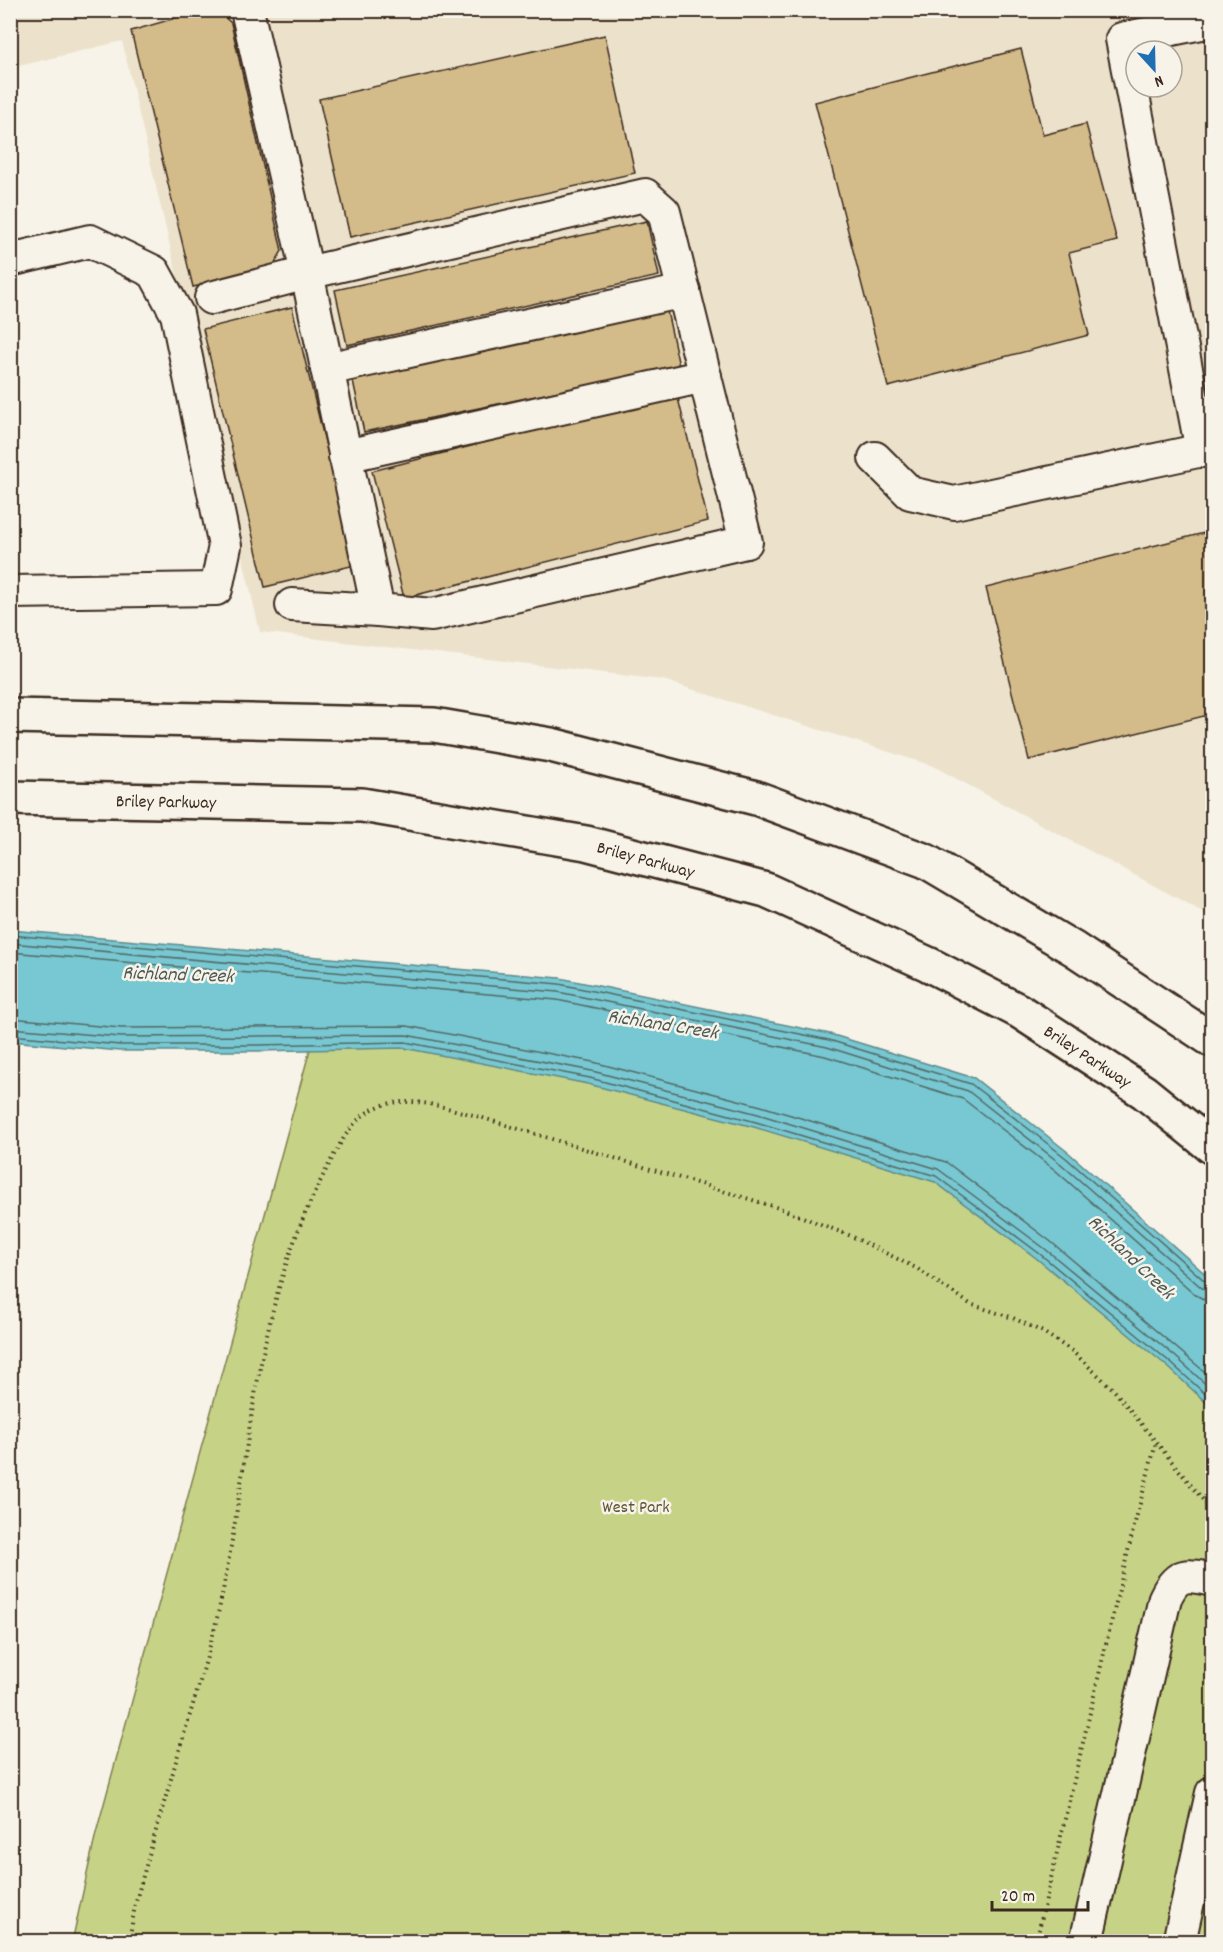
<svg xmlns="http://www.w3.org/2000/svg" width="1223" height="1952" font-family="Dekko,sans-serif">
<style>
.built{fill:#ece2cc;fill-rule:evenodd}
.green{fill:#c6d386;stroke:#807e52;stroke-width:1.5}
.water{fill:#77c8d2;stroke:#5f898a;stroke-width:1.5}
.lines{fill:none;stroke-linecap:round;stroke-linejoin:round}
.shore{stroke:#536966;stroke-width:1.5}
.building{fill:#d3bb8a;stroke:#3b2a1e;stroke-width:1.5}
.minor-casing{stroke:#3b2a1e;stroke-width:36}
.highway-casing{stroke:#3b2a1e;stroke-width:38}
.path{stroke:#3b2a1e;stroke-width:4;stroke-dasharray:1.5 4.5;stroke-linecap:butt}
.minor{stroke:#f7f3e8;stroke-width:32}
.highway{stroke:#f7f3e8;stroke-width:33}
.labels{text-anchor:middle;stroke-width:5;stroke-linejoin:round;paint-order:stroke}
.street-label{font-size:18px;fill:#3b2a1e;stroke:#f7f3e8}
.park-label{font-size:18px;fill:#5e5438;stroke:#f7f3e8}
.water-label{font-size:20px;font-style:italic;fill:#4d5954;stroke:#f7f3e8}
</style>
<rect width="100%" height="100%" fill="#f7f3e8"/>
<filter id="ink" filterUnits="userSpaceOnUse"><feTurbulence type="fractalNoise" baseFrequency=".0167" numOctaves="2"/><feDisplacementMap in="SourceGraphic" scale="12" xChannelSelector="R" yChannelSelector="G"/><feConvolveMatrix kernelMatrix="1 2 1 2 8 2 1 2 1" color-interpolation-filters="sRGB"/></filter>
<g filter="url(#ink)">
<path class="built" d="M 10,11 L 1212,11 L 1212,917 L 933,766 L 663,680 L 260,632 L 122,41 L 11,68 ZM 1136,51 L 1172,51 L 1172,87 L 1136,87 Z"/>
<polygon class="green" points="318,1020 974,1175 1212,1368 1212,1941 72,1942 96,1833"/>
<polygon class="water" points="10,930 560,978 830,1034 974,1078 1069,1153 1212,1280 1212,1408 1168,1367 1036,1258 935,1182 754,1127 588,1084 404,1048 257,1051 120,1051 11,1041"/>
<g class="lines">
<g class="shore">
<polyline points="10,935 559,984 829,1040 971,1084 1066,1158 1206,1282 1212,1284"/>
<polyline points="10,943 558,992 827,1047 968,1091 1061,1164 1202,1288 1212,1291"/>
<polyline points="10,952 557,1000 825,1056 963,1099 1055,1170 1196,1295 1205,1300 1212,1301"/>
<polyline points="10,1018 121,1028 407,1026 593,1062 761,1106 946,1162 1050,1241 1212,1378"/>
<polyline points="10,1028 121,1037 406,1035 592,1071 758,1114 938,1169 1044,1248 1176,1357 1212,1390"/>
<polyline points="10,1035 120,1045 257,1045 405,1042 590,1078 756,1122 936,1176 1040,1254 1171,1363 1212,1400"/>
</g>
</g>
<g class="building">
<polygon points="203,10 217,10 231,23 282,251 271,270 193,287 131,31"/>
<polygon points="605,35 635,173 350,237 319,99"/>
<polygon points="1021,49 1043,135 1086,124 1117,241 1069,253 1089,335 888,387 815,102"/>
<polygon points="647,221 659,276 347,345 335,290"/>
<polygon points="292,307 355,565 265,587 203,329"/>
<polygon points="667,311 679,366 364,432 352,376"/>
<polygon points="677,394 708,521 404,598 372,471"/>
<polygon points="1212,531 1212,714 1029,760 986,588"/>
</g>
<g class="lines">
<g class="minor-casing">
<g id="minor">
<polyline points="10,260 90,241 154,272 177,314 225,546 216,589 10,592"/>
<polyline points="211,298 307,273 645,195 664,212 746,542 432,615 378,610 307,273 247,10"/>
<polyline points="327,369 684,291"/>
<polyline points="1202,451 1122,39 1206,22"/>
<polyline points="345,456 705,376"/>
<polyline points="875,458 910,493 954,503 1212,448"/>
<polyline points="292,605 378,610"/>
<path d="M 1086,1942 L 1165,1598 C 1177,1572 1187,1574 1212,1580"/>
<polyline points="1179,1942 1212,1793"/>
</g>
</g>
<g class="highway-casing">
<g id="highway">
<polyline points="10,716 434,725 551,745 756,798 926,861 1074,949 1212,1040"/>
<polyline points="10,798 362,805 586,843 766,890 928,964 1019,1011 1144,1092 1212,1147"/>
</g>
</g>
<g class="path">
<path d="M 129,1942 L 135,1905 C 150,1850 166,1796 182,1741 C 196,1694 211,1648 221,1600 C 251,1454 253,1309 324,1174 C 334,1155 344,1133 360,1118 C 391,1090 437,1105 473,1115 L 782,1209 L 851,1236 L 916,1268 L 970,1304 L 1013,1318 L 1043,1332 L 1072,1351 L 1113,1389 L 1212,1511"/>
<polyline points="1036,1942 1133,1530 1156,1443"/>
</g>
<use href="#minor" class="minor"/>
<use href="#highway" class="highway"/>
</g>
</g>
<g class="labels">
<g class="street-label">
<text transform="translate(166 801) rotate(1)" y="6">Briley Parkway</text>
<text transform="translate(646 859) rotate(15)" y="6">Briley Parkway</text>
<text transform="translate(1088 1056) rotate(33)" y="6">Briley Parkway</text>
</g>
<g class="park-label">
<text x="636" y="1512">West Park</text>
</g>
<g class="water-label">
<text transform="translate(178 973) rotate(2)" y="7">Richland Creek</text>
<text transform="translate(663 1023) rotate(9)" y="7">Richland Creek</text>
<text transform="translate(1132 1256) rotate(44)" y="7">Richland Creek</text>
</g>
</g>
<rect width="1223" height="1952" fill="none" stroke="#f7f3e8" stroke-width="36"/>
<rect x="18" y="18" width="1187" height="1916" fill="none" stroke="#3b2a1e" stroke-width="2" filter="url(#ink)"/>
<g transform="translate(1154 69) rotate(158)"><circle r="28" fill="#f7f3e8" stroke="#aca397" stroke-width="1.5"/>
<path d="M0-4.5L10 22L0 15L-10 22Z" fill="#1f6fb2"/>
<text y="-9" font-size="16" font-weight="bold" text-anchor="middle" fill="#3b2a1e">N</text>
</g>
<path d="M992 1901v9h96v-9" fill="none" stroke="#3b2a1e" stroke-width="3"/>
<text x="1001" y="1901" font-size="18" fill="#3b2a1e" stroke="#f7f3e8" stroke-width="4.5" paint-order="stroke">20 m</text>
</svg>
